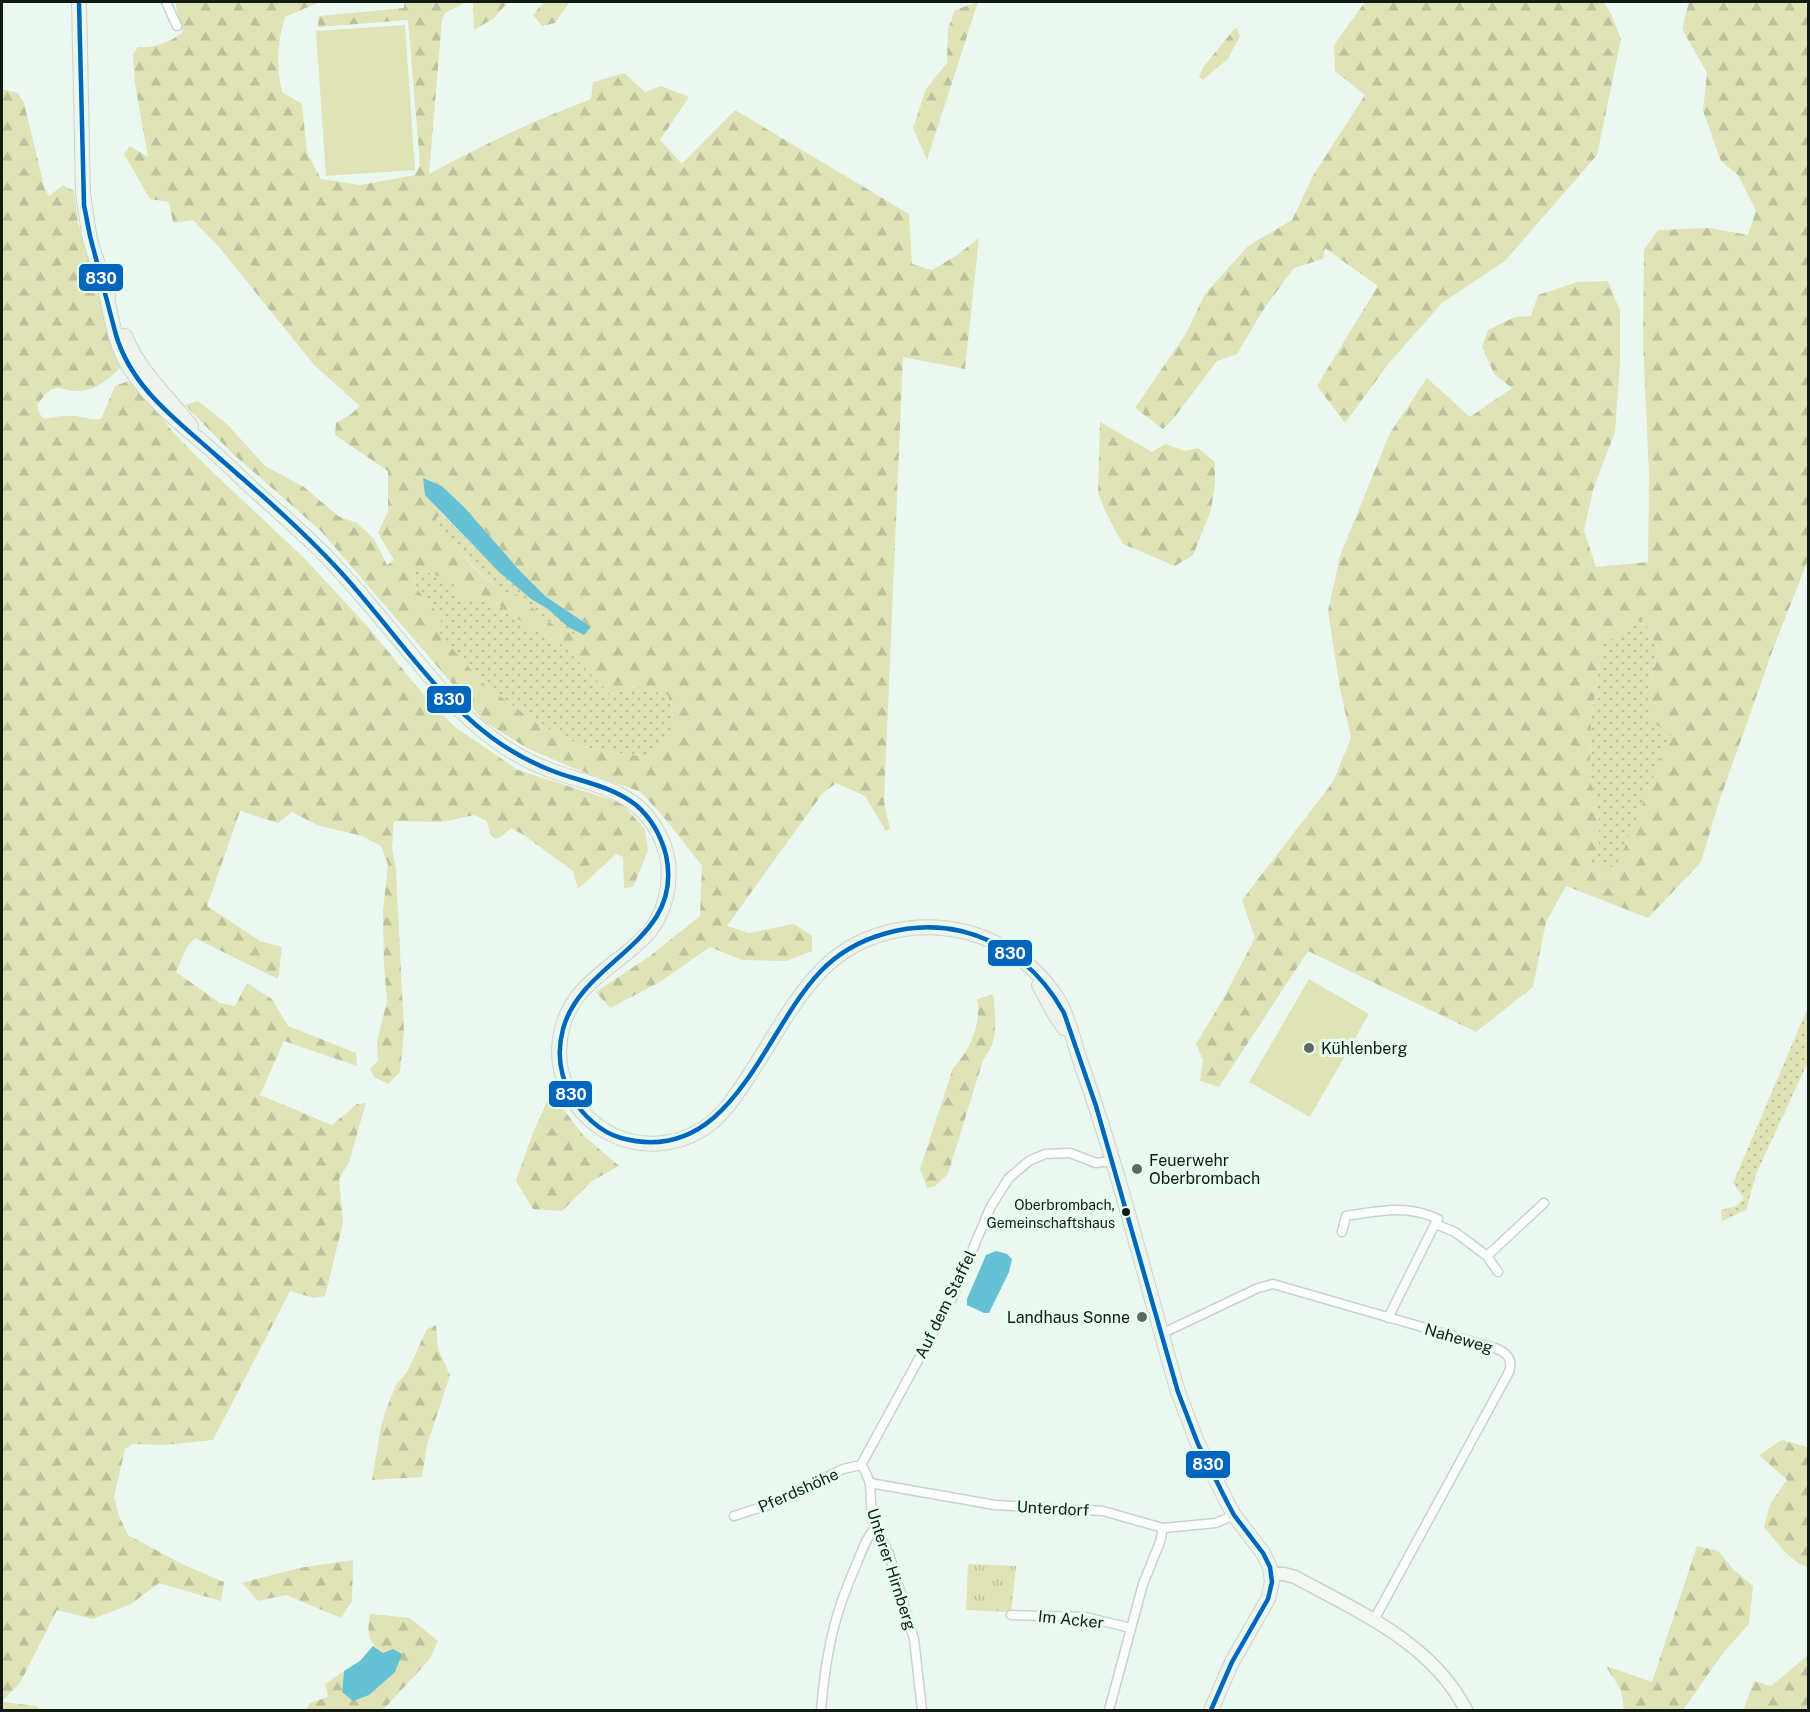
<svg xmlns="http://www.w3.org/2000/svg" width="1810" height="1712" font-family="'Public Sans',sans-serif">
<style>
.grass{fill:url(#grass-dots)}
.forest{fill:url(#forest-firs);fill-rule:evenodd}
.park{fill:url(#park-tufts)}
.garden{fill:#dfe3b6}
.water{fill:#66c1d4}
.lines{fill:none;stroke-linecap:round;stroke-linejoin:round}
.street-casing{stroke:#c8d3cd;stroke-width:11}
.secondary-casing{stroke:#c8d3cd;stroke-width:15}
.primary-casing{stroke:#cdd3d0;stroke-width:16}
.street{stroke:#fcfefd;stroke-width:8}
.secondary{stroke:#f4f8f4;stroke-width:12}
.primary{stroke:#eef3ec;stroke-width:14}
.bus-1-casing{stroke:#e6fdf1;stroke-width:9}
.bus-1{stroke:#0065bd;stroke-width:4.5}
.poi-dot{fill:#5d6862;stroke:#e6fdf1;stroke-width:2}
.bus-dot{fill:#111a15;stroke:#e6fdf1;stroke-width:2}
.labels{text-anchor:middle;stroke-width:6;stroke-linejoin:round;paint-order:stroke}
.bus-label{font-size:14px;fill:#111a15;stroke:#e6fdf1;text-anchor:end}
.poi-label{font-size:16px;fill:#111a15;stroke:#e6fdf1;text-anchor:start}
.street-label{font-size:16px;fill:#111a15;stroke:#e6fdf1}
.line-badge{stroke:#e6fdf1;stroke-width:2}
.badge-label{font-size:16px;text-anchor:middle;font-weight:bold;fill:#fff}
</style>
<defs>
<pattern id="grass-dots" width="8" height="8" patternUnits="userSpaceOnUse" patternTransform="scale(1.5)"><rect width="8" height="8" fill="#dfe3b6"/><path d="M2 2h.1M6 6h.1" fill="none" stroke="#bec29c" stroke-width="1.8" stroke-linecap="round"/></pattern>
<pattern id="forest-firs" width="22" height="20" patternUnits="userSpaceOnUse" patternTransform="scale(1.5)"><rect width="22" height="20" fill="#dfe3b6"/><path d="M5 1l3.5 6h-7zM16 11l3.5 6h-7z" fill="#bec29c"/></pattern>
<pattern id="park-tufts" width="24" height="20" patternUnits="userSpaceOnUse" patternTransform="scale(1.5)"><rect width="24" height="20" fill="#dfe3b6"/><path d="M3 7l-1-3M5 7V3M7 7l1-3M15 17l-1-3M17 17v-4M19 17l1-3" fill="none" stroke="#bec29c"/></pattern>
</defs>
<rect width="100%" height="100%" fill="#ebf8f1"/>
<g class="grass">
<polygon points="442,514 499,572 531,599 548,609 568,627 584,635 575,635 550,623 518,595 502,592 473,566 433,519"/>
<polygon points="414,570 430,573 453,582 459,597 496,604 531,628 564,646 610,694 634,686 668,695 675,726 651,758 584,747 535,722 485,685 438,634 441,617 416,588"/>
<polygon points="1643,619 1658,648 1647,692 1672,734 1616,868 1587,863 1599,845 1599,818 1590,778 1591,720 1603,644"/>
<polygon points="1808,1007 1808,1062 1756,1174 1746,1210 1722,1221 1721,1210 1736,1206 1744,1198 1733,1183"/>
</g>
<g class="forest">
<path d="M 175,2 L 336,2 L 317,3 L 285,17 C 277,45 276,64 282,92 L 302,104 L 307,153 L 321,179 L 360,185 L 415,175 L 420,165 L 408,20 L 318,27 L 319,16 L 404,8 L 404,2 L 466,2 L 445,13 L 442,20 L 429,174 C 482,145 535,120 591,99 L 593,82 L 624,73 L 645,92 L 661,86 L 689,97 L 660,140 L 682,164 L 735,110 L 909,214 L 912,264 L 932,270 L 957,255 L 979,238 L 965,369 L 903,357 L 884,801 L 890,829 L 886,831 L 865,796 L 836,783 L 822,794 L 727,926 L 749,933 L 794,924 L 812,936 L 812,951 L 786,961 L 742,960 L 710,947 L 660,982 L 610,1008 L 596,992 L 650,956 L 700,916 L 702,866 L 667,821 L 641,792 L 573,768 L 527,748 L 485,722 L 321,531 L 232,453 L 185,405 L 198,401 L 227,424 L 265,466 L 304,487 L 338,516 L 357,523 L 374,539 L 387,565 L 394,560 L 378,533 L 388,511 L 388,471 L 335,435 L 336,423 L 351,414 L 360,406 L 315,366 L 219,247 L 193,220 L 173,223 L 169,202 L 150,199 L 124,154 L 130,146 L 148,157 L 135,84 L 133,54 L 138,47 C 155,48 169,43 183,32 ZM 423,478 L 442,486 L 465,508 L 520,571 L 545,596 L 591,627 L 584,634 L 575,635 L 550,623 L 518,595 L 502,592 L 473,567 L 434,519 L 442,514 L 426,495 ZM 414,570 L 430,573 L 453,582 L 459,597 L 496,604 L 531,628 L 564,646 L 610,694 L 634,686 L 668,695 L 675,726 L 651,758 L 584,747 L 535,722 L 485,685 L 439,634 L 441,617 L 416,588 Z"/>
<polygon points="473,2 508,2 494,18 474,30"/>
<polygon points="544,2 569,2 555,23 542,26 533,15"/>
<polygon points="978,2 927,160 913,128 926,89 947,63 948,29 955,10"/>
<polygon points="1365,2 1604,2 1611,14 1621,39 1597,155 1505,261 1442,303 1389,363 1345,423 1317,386 1378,286 1325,248 1323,259 1294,268 1263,310 1237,354 1217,361 1174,418 1163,429 1135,408 1185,335 1205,294 1248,246 1292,220 1314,174 1365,95 1335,71 1334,45"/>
<path d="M 1689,2 L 1808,2 L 1808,560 L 1773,649 L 1718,805 L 1701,862 L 1648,918 L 1566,886 L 1546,922 L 1533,987 L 1476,1032 L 1308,951 L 1219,1087 L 1200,1081 L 1203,1060 L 1196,1044 L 1222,1001 L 1255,938 L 1242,900 L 1333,782 L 1351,738 L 1340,689 L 1328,611 L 1340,556 L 1390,433 L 1427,378 L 1470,417 L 1512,388 L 1494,374 L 1482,347 L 1488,330 L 1515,317 L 1531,316 L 1538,295 L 1577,282 L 1608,281 L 1620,311 L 1620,363 L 1615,432 L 1593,490 L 1584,531 L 1596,567 L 1648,562 L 1649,476 L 1643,341 L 1644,250 L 1658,230 L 1709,228 L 1748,235 L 1756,211 L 1738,175 L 1721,161 L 1703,111 L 1707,73 L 1682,29 ZM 1643,619 L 1658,648 L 1647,692 L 1650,721 L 1671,734 L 1616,868 L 1588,862 L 1599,845 L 1599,818 L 1590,778 L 1591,720 L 1603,644 Z"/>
<polygon points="1236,27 1240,36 1228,59 1203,80 1199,77 1204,66"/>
<path d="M 2,89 L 18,93 L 24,103 L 45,190 L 49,196 L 63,185 L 74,191 L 78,223 L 113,348 L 121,367 C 110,377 101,387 86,390 C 60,396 59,374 37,405 L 39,413 L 44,419 C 55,417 70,414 81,417 C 89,418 92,420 101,419 L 115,386 L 128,381 L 137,387 L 173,432 L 203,463 L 304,558 L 368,627 L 428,700 L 455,727 L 518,770 L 621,803 L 645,829 L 648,851 L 633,887 L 624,888 L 623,857 L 616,854 L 578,889 L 573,871 L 522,834 L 511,828 L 502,836 L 495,839 L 490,834 L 487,821 L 474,815 L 442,822 L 394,821 L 392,848 L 396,870 L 404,1031 L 400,1072 L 388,1084 L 374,1077 L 370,1069 L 378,1061 L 377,1042 L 387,1001 L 384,966 L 383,912 L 388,864 L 381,846 L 362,836 L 317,825 L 292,812 L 278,823 L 240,811 L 207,906 L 260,941 L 282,947 L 278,979 L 195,938 L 187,947 L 176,972 L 220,1003 L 235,1006 L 247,983 L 272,999 L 288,1026 L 356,1053 L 357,1066 L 284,1041 L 260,1095 L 332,1125 L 357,1104 L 366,1103 L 349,1162 L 339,1179 L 343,1223 L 325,1296 L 314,1298 L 290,1291 L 213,1440 L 165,1445 L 133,1444 L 125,1449 L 114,1497 L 119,1516 L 128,1535 L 184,1565 L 224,1582 L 221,1601 L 159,1583 L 131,1604 L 93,1619 L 57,1610 L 20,1683 L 2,1701 Z"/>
<polygon points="1100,422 1152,452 1165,444 1186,451 1198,448 1215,462 1215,483 1211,510 1193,555 1175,566 1123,544 1107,515 1098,493"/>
<path d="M 993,994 C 995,1019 1000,1039 983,1060 L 948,1174 L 935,1186 L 927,1188 L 920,1169 L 953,1068 C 970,1051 982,1023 977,999 Z"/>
<polygon points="551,1093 583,1135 619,1166 592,1181 562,1211 533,1209 516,1181 533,1133"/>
<polygon points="436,1325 438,1349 450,1375 427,1445 422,1477 372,1480 381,1426 387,1407 396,1385 407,1372 427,1329"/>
<path d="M 1782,1440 L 1808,1447 L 1808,1567 C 1790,1562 1776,1541 1764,1527 L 1770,1504 L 1787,1480 L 1759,1455 Z"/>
<polygon points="1697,1546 1718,1551 1734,1570 1753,1586 1749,1624 1723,1653 1683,1710 1624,1710 1621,1690 1606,1666 1652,1682"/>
<polygon points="353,1560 352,1601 341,1618 286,1595 258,1601 242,1583 299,1568"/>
<path d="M 370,1614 L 410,1618 L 438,1641 L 429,1660 L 383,1710 L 306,1710 L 310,1703 L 328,1697 L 325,1684 L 344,1671 L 342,1692 L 383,1653 C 367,1641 367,1632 370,1614 Z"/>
<polygon points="1808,1655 1808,1710 1745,1710 1744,1708 1754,1681 1771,1686"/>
<polygon points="2,1702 36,1706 42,1710 2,1710"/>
</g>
<polygon class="park" points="968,1564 1016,1566 1011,1612 966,1610"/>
<g class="garden">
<polygon points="405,25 415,170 326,176 316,31"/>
<polygon points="1309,979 1369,1014 1310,1117 1249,1082"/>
</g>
<g class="water">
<polygon points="423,478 442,486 465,508 520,571 545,596 591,627 584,635 568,627 548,609 531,599 499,572 425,495"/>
<polygon points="996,1251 1007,1254 1012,1259 1009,1272 989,1313 984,1313 967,1305 967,1299 986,1255"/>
<polygon points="373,1646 383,1653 393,1649 402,1654 395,1672 369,1695 353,1701 342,1692 344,1671 360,1661"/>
</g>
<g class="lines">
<g class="street-casing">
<g id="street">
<polyline points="166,2 177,26"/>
<path d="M 1342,1232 L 1346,1216 C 1378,1211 1408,1204 1438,1219 L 1435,1224"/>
<polyline points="1487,1256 1498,1272"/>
<polyline points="1388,1318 1435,1224 1455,1232 1487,1256 1544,1203"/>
<path d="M 1161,1334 L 1258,1288 L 1273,1284 L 1495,1348 C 1508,1353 1513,1360 1509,1372 L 1374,1620"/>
<polyline points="861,1465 952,1298 991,1206 1009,1178 1029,1161 1045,1154 1070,1153 1096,1163 1112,1161"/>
<polyline points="861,1465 865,1471 870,1483 872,1519 889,1554 914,1639 922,1710"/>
<polyline points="870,1483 995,1505 1103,1511 1163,1528 1216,1523 1234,1515"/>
<polyline points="734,1516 774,1503 843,1469 861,1465"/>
<polyline points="1011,1615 1085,1617 1131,1628"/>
<path d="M 821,1710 C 826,1654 833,1616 857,1563 C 862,1551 866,1537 876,1527"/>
<polyline points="1109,1710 1143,1584 1160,1542 1163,1528"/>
</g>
</g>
<g class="secondary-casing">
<path id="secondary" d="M 1271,1574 L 1284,1574 L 1295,1577 C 1359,1612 1432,1643 1466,1710"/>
</g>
<g class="primary-casing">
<g id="primary">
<polyline points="79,2 83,194 90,240 108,296"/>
<path d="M 105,288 C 111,315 115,347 131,370 C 151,400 179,423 207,446 C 223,460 238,475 254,490 C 278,511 302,532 325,555 C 358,589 387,626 417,661 C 440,689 462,716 492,738 C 512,753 534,765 558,773 C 585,782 614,787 637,806 C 653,820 664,840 668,861 C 671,885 665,913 649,932 C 620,965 576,980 563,1025 C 558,1042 558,1061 563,1078 C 571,1103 588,1122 611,1134 C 640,1149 676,1146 703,1129 C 727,1113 742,1086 757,1063 C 776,1033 794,1000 818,974 C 855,933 913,919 966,932 C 1003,941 1039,968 1059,1001 C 1071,1022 1075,1049 1084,1072 C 1121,1177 1147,1286 1178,1392 L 1198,1444 L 1227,1502 L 1234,1515 L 1263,1553 L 1270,1567 L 1272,1582 L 1268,1599 L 1232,1662 L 1211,1710"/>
<path d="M 125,336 C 139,371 168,397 191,426"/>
<polyline points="1039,985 1054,1013 1064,1028"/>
</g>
</g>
<use href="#street" class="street"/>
<use href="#secondary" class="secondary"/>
<use href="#primary" class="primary"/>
<g class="bus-1-casing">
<path id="bus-1" d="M 79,2 L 84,205 L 90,236 L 116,335 C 132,389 178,421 218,457 C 258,492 300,528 336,567 C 388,622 430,691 491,737 C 511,752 533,764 558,773 C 584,782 613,787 636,805 C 651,818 661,836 666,855 C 685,942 582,959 563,1029 C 557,1052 559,1074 571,1095 C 581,1114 600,1132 621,1138 C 731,1168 762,1033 820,972 C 855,935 912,920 961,931 C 1007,942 1042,973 1064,1013 L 1096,1106 L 1178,1392 L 1198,1444 L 1227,1502 L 1234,1515 L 1263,1553 L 1270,1567 L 1272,1582 L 1268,1599 L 1232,1662 L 1211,1710"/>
</g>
<use href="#bus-1" class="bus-1"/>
</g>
<g class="poi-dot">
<circle cx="1309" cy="1048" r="6"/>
<circle cx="1137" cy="1169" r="6"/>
<circle cx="1142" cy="1317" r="6"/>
</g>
<circle class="bus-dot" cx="1126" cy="1212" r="5"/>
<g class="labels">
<g class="bus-label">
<text x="1115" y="1210">Oberbrombach,<tspan x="1115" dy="18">Gemeinschaftshaus</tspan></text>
</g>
<g class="poi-label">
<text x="1321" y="1054">Kühlenberg</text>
<text x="1149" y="1166">Feuerwehr<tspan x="1149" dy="18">Oberbrombach</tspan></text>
<text x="1130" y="1323" text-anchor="end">Landhaus Sonne</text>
</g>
<g class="street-label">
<text transform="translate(945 1304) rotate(-64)" y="6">Auf dem Staffel</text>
<text transform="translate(1459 1338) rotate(16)" y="6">Naheweg</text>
<text transform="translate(798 1490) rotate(-24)" y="6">Pferdshöhe</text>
<text transform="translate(1053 1508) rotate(3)" y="6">Unterdorf</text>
<text transform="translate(892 1569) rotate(72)" y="6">Unterer Hirnberg</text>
<text transform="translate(1071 1619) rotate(6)" y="6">Im Acker</text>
</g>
</g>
<g class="line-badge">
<rect x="78" y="263" width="46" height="29" rx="6" fill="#0065bd"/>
<rect x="426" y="685" width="46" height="29" rx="6" fill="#0065bd"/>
<rect x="987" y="939" width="46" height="28" rx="6" fill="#0065bd"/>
<rect x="548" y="1080" width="45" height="28" rx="6" fill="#0065bd"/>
<rect x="1185" y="1450" width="46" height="29" rx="6" fill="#0065bd"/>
</g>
<g class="badge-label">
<text x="101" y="284">830</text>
<text x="449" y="705">830</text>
<text x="1010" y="959">830</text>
<text x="571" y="1100">830</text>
<text x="1208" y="1470">830</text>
</g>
<rect width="1810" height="1712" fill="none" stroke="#111a15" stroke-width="6"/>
</svg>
